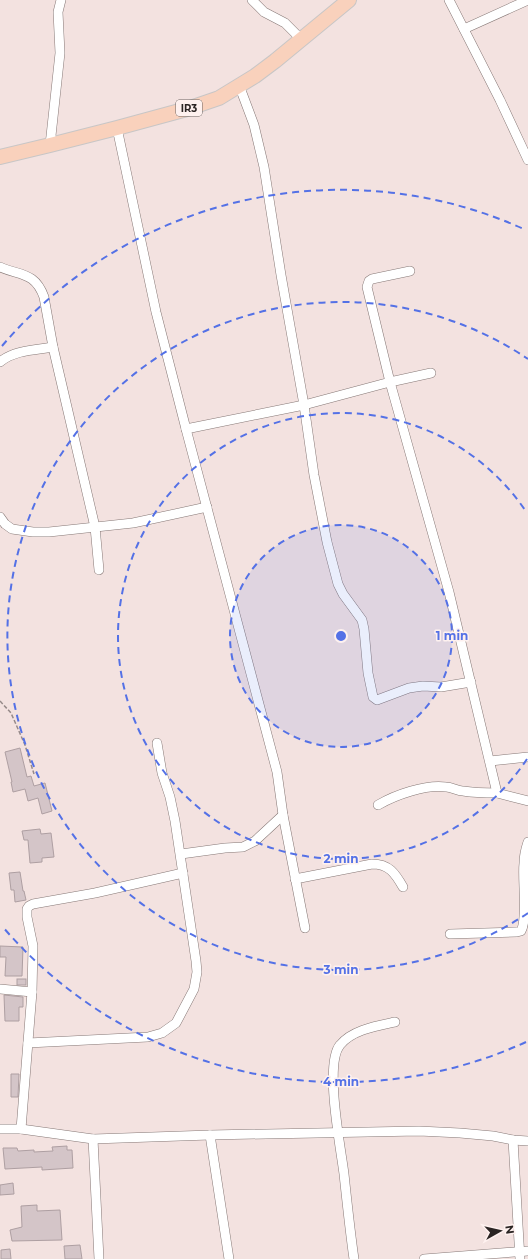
<svg xmlns="http://www.w3.org/2000/svg" width="528" height="1259" font-family="Montserrat,sans-serif">
<style>
.building{fill:#d4c5c8;stroke:#ae9fa2}
.lines{fill:none;stroke-linecap:round;stroke-linejoin:round}
.minor-casing{stroke:#867876;stroke-width:10}
.primary-casing{stroke:#c8c6c6;stroke-width:16}
.path{stroke:#968a89;stroke-width:1.5;stroke-dasharray:4 2;stroke-linecap:butt}
.minor{stroke:#fff;stroke-width:9}
.primary{stroke:#f9d1bc;stroke-width:14}
.ring{fill:none;stroke:#5471e6;stroke-width:2;stroke-dasharray:7 5}
.labels{text-anchor:middle;stroke-width:3;stroke-linejoin:round;paint-order:stroke}
.shield{fill:#fef1ef;stroke:#6a6260;stroke-width:1}
.shield-label{font-size:10px;font-weight:bold;fill:#2a2423}
.centre{fill:#5471e6;stroke:#fef1ef;stroke-width:2}
.ring-label{font-size:12px;text-anchor:middle;font-weight:bold;fill:#5471e6;stroke:#fef1ef;stroke-width:3;stroke-linejoin:round;paint-order:stroke}
</style>
<rect width="100%" height="100%" fill="#f3e2e0"/>
<g class="building">
<polygon points="20,748 27,777 31,776 34,786 45,783 52,811 42,814 38,798 28,801 25,789 13,792 11,782 12,782 5,752"/>
<polygon points="40,829 41,834 51,833 54,857 42,858 42,862 30,863 28,840 24,840 22,831"/>
<polygon points="20,872 23,891 24,891 26,900 15,902 14,890 11,890 9,873"/>
<polygon points="0,946 23,947 22,976 5,976 6,957 0,957"/>
<rect x="17" y="979" width="9" height="6"/>
<polygon points="4,995 23,997 23,1007 19,1007 19,1021 5,1021"/>
<polygon points="11,1074 19,1074 18,1097 11,1097"/>
<polygon points="67,1146 67,1150 72,1150 73,1168 42,1170 42,1167 5,1169 3,1148 17,1148 18,1151 34,1150 34,1152 53,1151 52,1147"/>
<polygon points="13,1183 14,1194 0,1195 0,1185"/>
<polygon points="37,1205 37,1211 60,1210 62,1240 12,1241 10,1230 22,1227 21,1206"/>
<polygon points="80,1245 82,1259 65,1259 64,1246"/>
<polygon points="10,1249 11,1259 1,1259 1,1250"/>
</g>
<g class="lines">
<g class="minor-casing">
<g id="minor">
<polyline points="252,0 264,12 285,23 302,40"/>
<polyline points="449,0 500,100 528,160"/>
<polyline points="464,29 528,0"/>
<polyline points="239,85 254,125 264,167 281,275 304,405 314,475 327,542 338,584 343,594 362,620 364,629 368,673 373,697 377,700 409,688 423,686 441,687 471,682"/>
<polyline points="117,128 156,312 186,429 304,405 390,382 449,592 497,793 528,801"/>
<polyline points="50,145 60,53 58,12 61,0"/>
<path d="M 0,267 C 21,276 35,272 44,297 L 53,347 L 95,527 L 99,570"/>
<polyline points="410,271 372,279 369,281 367,287 390,382 431,373"/>
<path d="M 0,362 C 14,350 36,350 53,347"/>
<polyline points="186,429 277,772 283,815 305,928"/>
<polyline points="0,517 5,524 12,529 33,532 49,532 133,523 207,507"/>
<polyline points="490,761 528,757"/>
<path d="M 378,805 C 395,795 426,784 446,787 C 452,787 457,791 463,791 C 475,793 486,793 497,793"/>
<polyline points="181,854 225,848 243,847 255,841 283,815"/>
<path d="M 295,879 L 372,864 C 389,864 395,873 403,887"/>
<path d="M 450,934 L 517,932 L 521,931 C 528,919 522,879 524,863 C 524,856 526,848 528,842"/>
<polyline points="0,989 32,992"/>
<polyline points="28,1043 148,1037 162,1033 176,1023 194,989 197,972 196,961 175,821 170,797 162,773 157,743"/>
<polyline points="0,1129 21,1129 93,1139 99,1259"/>
<polyline points="21,1129 32,992 33,946 27,917 27,909 29,906 33,904 95,893 183,873"/>
<polyline points="210,1135 229,1259"/>
<polyline points="93,1139 210,1135 419,1131 460,1133 493,1136 513,1140 528,1141"/>
<polyline points="513,1140 520,1259"/>
<path d="M 354,1259 C 350,1231 347,1202 344,1174 C 341,1149 324,1064 340,1045 C 352,1030 376,1026 395,1022"/>
<polyline points="424,1259 528,1251"/>
</g>
</g>
<g class="primary-casing">
<polyline id="primary" points="0,157 50,145 117,128 187,109 219,98 255,76 275,61 349,0"/>
</g>
<polyline class="path" points="0,701 11,713 25,745 34,774"/>
<use href="#minor" class="minor"/>
<use href="#primary" class="primary"/>
</g>
<circle cx="341" cy="636" r="111" fill="#5471e6" fill-opacity=".12"/>
<g class="ring">
<circle cx="341" cy="636" r="111"/>
<path d="M527 759A223 223 0 1 1 527 513"/>
<path d="M528 913A334 334 0 1 1 528 359"/>
<path d="M526 1042A446 446 0 0 1 2 926M2 346A446 446 0 0 1 526 230"/>
</g>
<g class="labels">
<rect class="shield" x="176" y="100" width="26" height="16" rx="3"/>
<g class="shield-label">
<text x="189" y="112">IR3</text>
</g>
</g>
<circle cx="341" cy="636" r="6" class="centre"/>
<g class="ring-label">
<text x="452" y="640">1 min</text>
<text x="341" y="863">2 min</text>
<text x="341" y="974">3 min</text>
<text x="341" y="1086">4 min</text>
</g>
<g transform="translate(500 1231) rotate(82)" stroke="#fef1ef" stroke-width="3" paint-order="stroke">
<path d="M0-3L7 15L0 10L-7 15Z" fill="#2a2423"/>
<text y="-6" font-size="11" font-weight="bold" text-anchor="middle" fill="#2a2423">N</text>
</g>
</svg>
